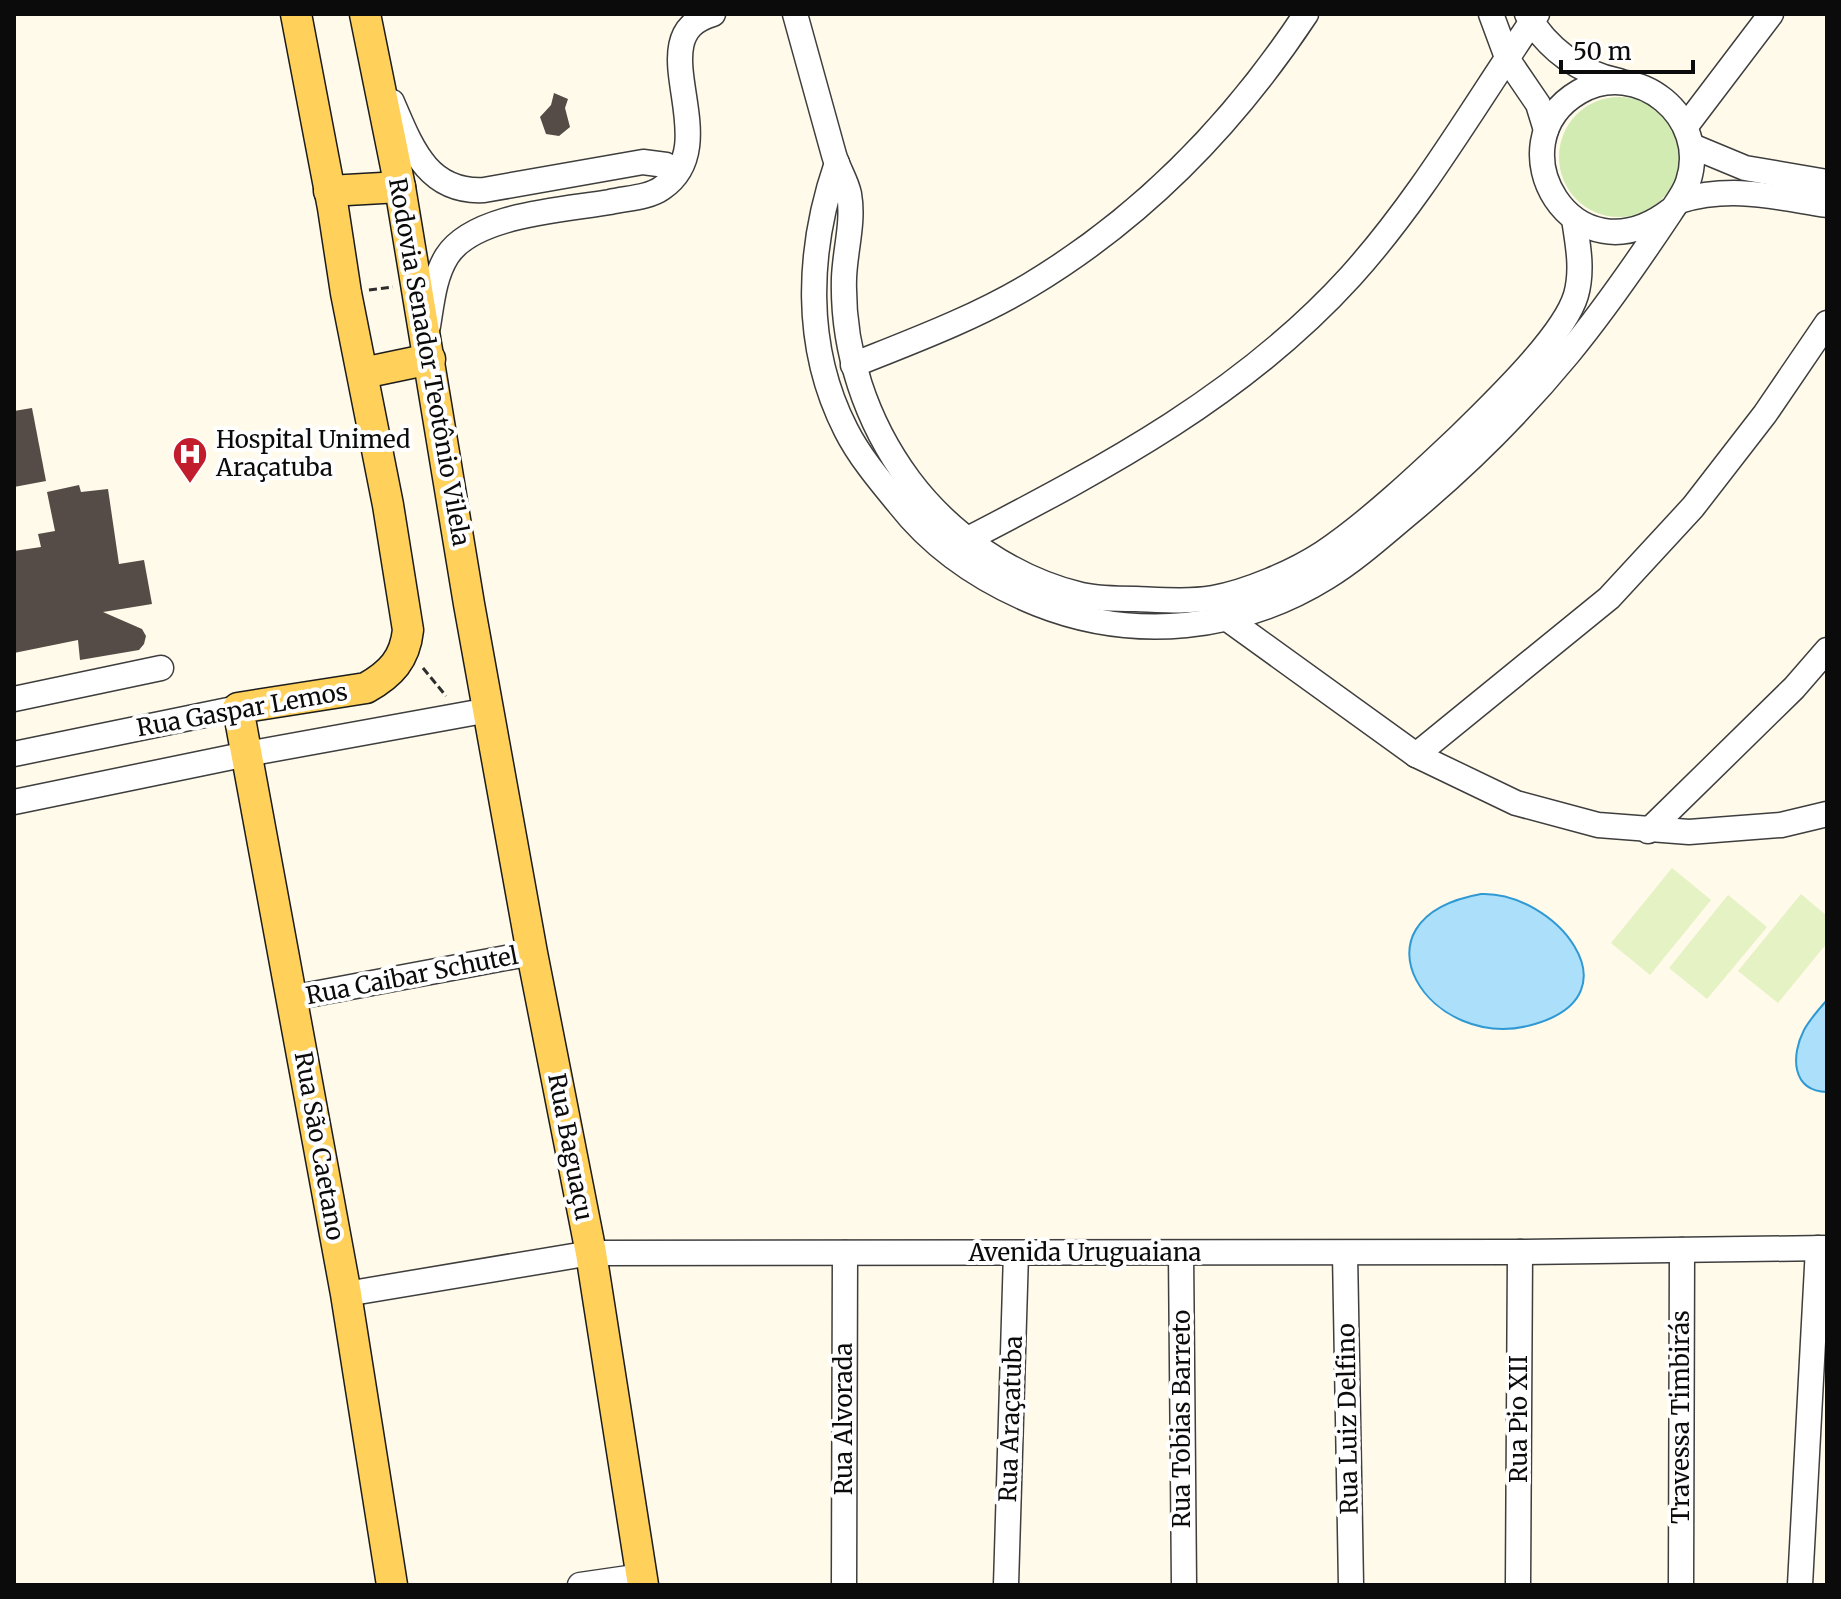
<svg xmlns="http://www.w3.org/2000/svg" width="1841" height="1599" font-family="Merriweather,serif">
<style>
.green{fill:#d2ebb2}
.pitch{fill:#e4f2c4}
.water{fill:#acdff9;stroke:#2f99d4;stroke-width:2}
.building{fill:#554c47}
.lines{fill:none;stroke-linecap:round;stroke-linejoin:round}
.minor-casing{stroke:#3e3e3e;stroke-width:27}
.major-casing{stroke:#1c1c1c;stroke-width:33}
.path{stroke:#2d2d2d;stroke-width:3;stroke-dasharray:8 4;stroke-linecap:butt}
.minor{stroke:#fff;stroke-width:24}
.major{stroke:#ffd05a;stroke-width:30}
.labels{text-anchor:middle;stroke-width:8;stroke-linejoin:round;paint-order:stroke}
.street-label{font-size:24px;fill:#0b0b0b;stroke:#fff}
.poi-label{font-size:24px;fill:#0b0b0b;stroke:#fff;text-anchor:start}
</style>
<rect width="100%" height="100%" fill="#fffaea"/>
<circle class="green" cx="1619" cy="157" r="60"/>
<g class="pitch">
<polygon points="1672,868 1711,900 1650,975 1611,943"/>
<polygon points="1801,894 1827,916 1827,943 1778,1003 1738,971"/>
<polygon points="1728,895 1767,927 1707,999 1669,968"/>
</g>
<g class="water">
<path d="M 1481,894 C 1553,891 1640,993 1535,1024 C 1430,1056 1342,919 1481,894 Z"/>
<path d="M 1827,1000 L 1827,1092 C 1791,1091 1791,1055 1804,1030 C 1810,1019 1819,1009 1827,1000 Z"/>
</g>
<g class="building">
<polygon points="554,93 568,99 565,108 570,127 559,136 546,134 540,117 551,105"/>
<polygon points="32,408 46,481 14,487 14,411"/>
<polygon points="79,485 81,492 108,489 119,564 144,560 152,604 103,612 142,629 146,636 144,644 139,650 80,660 78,640 14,653 14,551 41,547 38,534 55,531 47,492"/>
</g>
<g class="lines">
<g class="minor-casing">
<g id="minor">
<path d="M 795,14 C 808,61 821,108 834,155 C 838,169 846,180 849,194 C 854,222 845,250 844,278 C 842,350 866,422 909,480 C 950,535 1014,579 1081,595 C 1098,599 1118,599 1136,599 C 1162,600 1188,602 1213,598 C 1247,592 1294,572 1323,553 C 1368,523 1421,473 1461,435 C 1492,404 1564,336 1576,295 C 1583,270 1578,245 1574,219"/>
<polyline points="1491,14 1508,60 1538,104 1546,130"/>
<path d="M 1527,14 C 1547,49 1580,73 1619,81"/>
<path d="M 392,102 C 411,146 427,193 484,190 L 643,162 L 666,165 L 677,171"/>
<polyline points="1686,126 1771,14"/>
<polyline points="1692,146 1745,168 1827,182"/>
<path d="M 837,163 C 807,250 803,346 846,430 C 859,456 880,481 899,504 C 935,550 984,582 1038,604 C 1134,642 1240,631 1327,577 C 1358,558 1386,532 1414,509 C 1471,461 1521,411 1568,354 C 1605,309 1638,261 1670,213 C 1677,202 1684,194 1688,182 C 1710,117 1637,58 1579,92 C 1492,143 1573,286 1671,210"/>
<path d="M 1679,201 C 1732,185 1774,197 1827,205"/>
<path d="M 428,326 C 432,302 434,277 447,256 C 474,214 565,210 610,202 C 627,198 648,198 662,188 C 729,142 635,36 713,14"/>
<path d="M 853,365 C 913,341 975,318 1030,285 C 1143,217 1234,123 1306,14"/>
<path d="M 968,539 C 1107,467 1244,394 1351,276 C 1423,196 1476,102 1537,14"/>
<polyline points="1223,610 1229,620 1416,755 1516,803 1598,825 1689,832 1781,825 1827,814"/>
<polyline points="14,699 161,668"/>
<polyline points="14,754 238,708"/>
<polyline points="1416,755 1609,598 1693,507 1765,414 1827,323"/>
<polyline points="14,802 247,754 489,710"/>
<polyline points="1648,831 1794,688 1827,650"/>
<polyline points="292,998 532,953"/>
<polyline points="1181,1253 1184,1585"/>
<polyline points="1345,1253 1351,1585"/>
<polyline points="346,1294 591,1253 1520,1252 1827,1248"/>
<polyline points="580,1585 642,1576"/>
<polyline points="844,1585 845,1253"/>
<polyline points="1006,1585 1016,1253"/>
<polyline points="1518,1585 1520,1252"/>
<polyline points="1681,1585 1682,1250"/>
<polyline points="1800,1585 1818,1248"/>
</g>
</g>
<g class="major-casing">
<g id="major">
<path d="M 296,14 L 333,208 L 346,293 L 388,505 L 408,630 C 405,659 391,674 366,688 L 238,708 L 346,1294 L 392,1585"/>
<polyline points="365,14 400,187 469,604 532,953 591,1253 643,1585"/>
<polyline points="329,191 400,187"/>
<polyline points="363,373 430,359"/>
</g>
</g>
<g class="path">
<polyline points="369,290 393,287"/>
<polyline points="423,668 446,696"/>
</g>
<use href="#minor" class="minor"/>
<use href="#major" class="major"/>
</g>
<defs>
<g id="hospital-pin" transform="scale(1.8)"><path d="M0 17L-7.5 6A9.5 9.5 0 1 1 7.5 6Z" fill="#c21d2c" stroke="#fff"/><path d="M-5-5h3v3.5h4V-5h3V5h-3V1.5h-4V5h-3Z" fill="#fff"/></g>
</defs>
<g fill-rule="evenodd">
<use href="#hospital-pin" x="190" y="454"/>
</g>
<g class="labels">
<g class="street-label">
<text transform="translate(429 362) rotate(80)" y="8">Rodovia Senador Teotônio Vilela</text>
<text transform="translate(242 710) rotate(-10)" y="8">Rua Gaspar Lemos</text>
<text transform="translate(412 976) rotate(-11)" y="8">Rua Caibar Schutel</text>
<text transform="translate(319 1146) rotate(80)" y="8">Rua São Caetano</text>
<text transform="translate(570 1147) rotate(79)" y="8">Rua Baguaçu</text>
<text x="1085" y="1261">Avenida Uruguaiana</text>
<text transform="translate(1681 1417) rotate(-90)" y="8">Travessa Timbirás</text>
<text transform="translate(844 1419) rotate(-90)" y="8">Rua Alvorada</text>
<text transform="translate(1011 1419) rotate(-88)" y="8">Rua Araçatuba</text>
<text transform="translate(1182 1419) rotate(-90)" y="8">Rua Tobias Barreto</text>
<text transform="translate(1348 1419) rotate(-91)" y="8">Rua Luiz Delfino</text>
<text transform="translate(1519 1419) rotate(-90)" y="8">Rua Pio XII</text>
</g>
<g class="poi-label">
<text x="216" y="448">Hospital Unimed<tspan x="216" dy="28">Araçatuba</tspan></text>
</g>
</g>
<rect width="1841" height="1599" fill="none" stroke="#0b0b0b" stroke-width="32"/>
<path d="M1561 60v12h132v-12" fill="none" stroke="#0b0b0b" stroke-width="4"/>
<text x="1573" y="60" font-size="24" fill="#0b0b0b" stroke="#ffffff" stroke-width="6" paint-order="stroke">50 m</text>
</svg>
